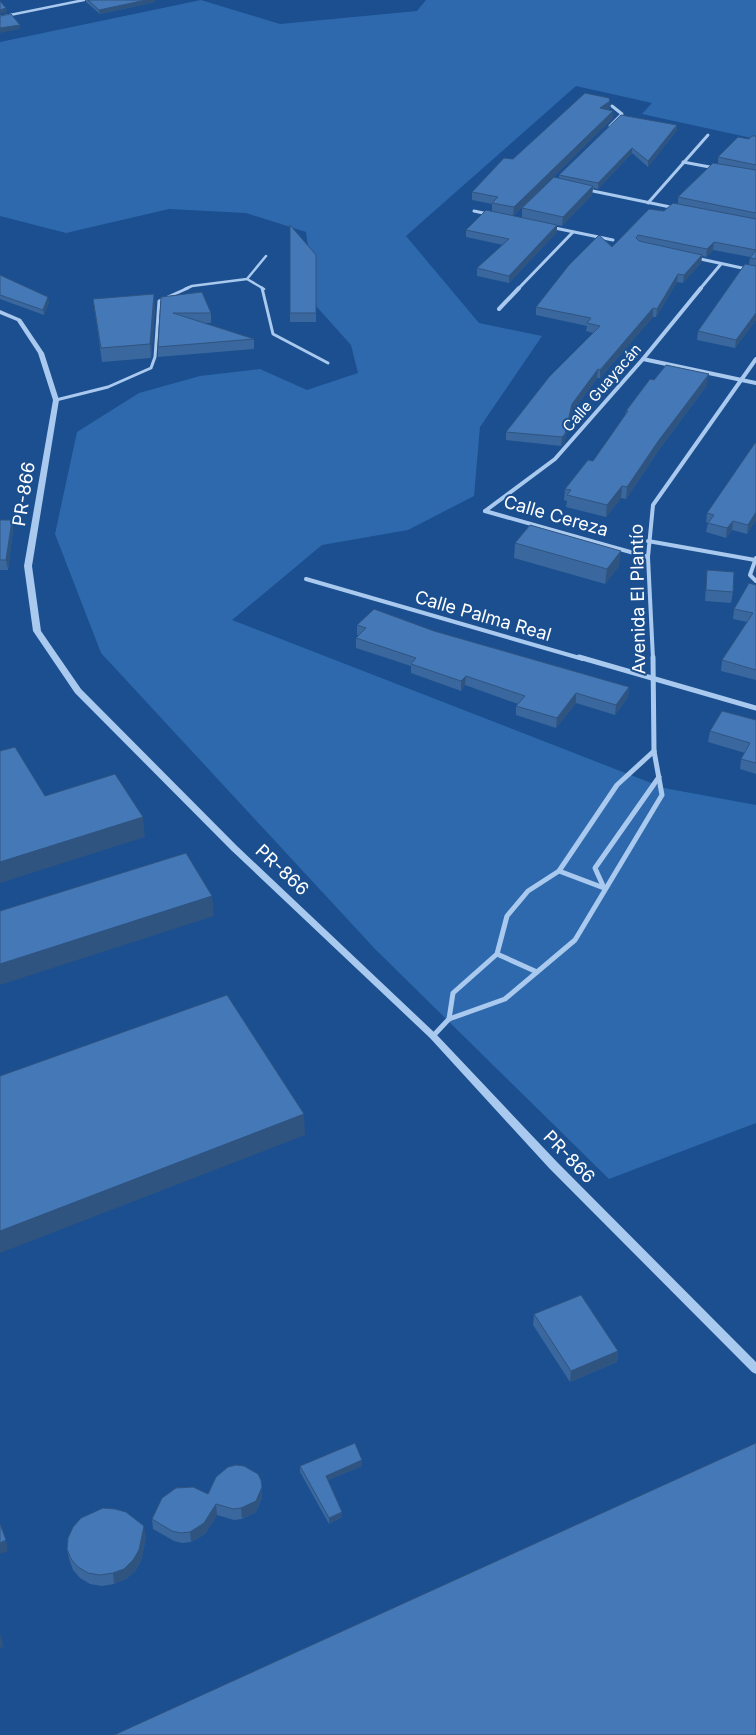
<svg xmlns="http://www.w3.org/2000/svg" width="756" height="1735" font-family="Inter,sans-serif">
<style>
.green{fill:#2e69ad}
.lines{fill:none;stroke-linecap:round;stroke-linejoin:round}
.service-far1{stroke:#a9c9ee;stroke-width:2.5}
.service{stroke:#a9c9ee;stroke-width:3}
.minor-far2{stroke:#a9c9ee;stroke-width:3}
.minor-far1{stroke:#a9c9ee;stroke-width:4}
.minor{stroke:#a9c9ee;stroke-width:5}
.tertiary{fill:#a9c9ee;fill-rule:evenodd}
.wall{fill:#3a679d}
.shaded-wall{fill:#305480}
.building{fill:#4478b7;stroke:#305480}
.labels{text-anchor:middle;stroke-width:4;stroke-linejoin:round;paint-order:stroke}
.far-street-label{font-size:15px;fill:#fff;stroke:#1b4f8f}
.street-label{font-size:18px;fill:#fff;stroke:#1b4f8f}
</style>
<rect width="100%" height="100%" fill="#1b4f8f"/>
<polygon class="green" points="201,0 280,24 417,11 426,0 756,0 756,139 642,114 652,103 576,86 406,236 479,323 542,336 480,427 474,496 408,530 322,545 232,620 664,788 756,805 756,1123 609,1179 375,949 101,653 55,534 77,432 139,393 200,376 260,369 307,390 358,373 351,345 316,306 306,232 246,213 169,209 66,233 0,216 0,42"/>
<g class="lines">
<g class="service-far1">
<polyline points="0,17 84,0"/>
<polyline points="247,279 264,289"/>
<polyline points="185,289 192,286 247,279 266,256"/>
</g>
<g class="service">
<polyline points="262,288 273,334 328,363"/>
<polyline points="56,400 108,387 151,368 155,357 159,301 188,288"/>
</g>
<g class="minor-far2">
<polyline points="610,126 622,114 612,106"/>
<polyline points="683,162 715,168"/>
<polyline points="588,190 675,208"/>
<polyline points="648,203 708,135"/>
<polyline points="474,211 488,214"/>
<polyline points="550,227 613,240"/>
<polyline points="696,258 756,271"/>
<polyline points="518,289 573,232"/>
<polyline points="700,289 721,264"/>
</g>
<g class="minor-far1">
<polyline points="499,309 519,288"/>
<polyline points="643,359 756,383"/>
<polyline points="485,511 555,459 643,359 701,288"/>
<polyline points="485,511 648,557"/>
<polyline points="648,541 755,560"/>
<polyline points="756,558 750,575 756,581"/>
<polyline points="306,579 583,659"/>
<polyline points="653,659 648,557 653,505 756,359"/>
</g>
<g class="minor">
<polyline points="579,657 756,708"/>
<polyline points="559,871 604,888"/>
<polyline points="604,888 595,868 659,777"/>
<polyline points="497,954 537,972"/>
<polyline points="449,1019 453,993 497,954 507,916 528,891 559,871 617,785 654,751"/>
<polyline points="433,1036 449,1019 505,999 575,940 662,795 654,751 653,657"/>
</g>
<polygon class="tertiary" points="0,310 21,319 44,353 59,400 32,566 41,631 81,689 237,846 436,1034 557,1162 756,1362 756,1374 752,1372 549,1168 430,1038 231,850 75,693 33,631 24,566 53,400 38,353 17,321 0,314"/>
</g>
<g class="wall">
<polygon points="86,0 155,0 155,2 100,14 86,2"/>
<polygon points="610,108 608,110 613,118 513,216 492,211 492,204 472,200 472,192 513,159"/>
<polygon points="677,125 677,130 648,167 632,153 598,189 593,188 592,195 562,226 557,225 557,232 509,283 477,276 477,268 503,245 466,237 466,230 522,217 522,208 559,179 559,175"/>
<polygon points="756,136 756,320 735,348 697,340 698,331 749,265 750,257 713,250 706,257 702,256 701,263 683,283 677,282 656,317 653,317 600,378 597,378 572,413 564,443 561,446 506,440 506,432 593,333 586,331 587,326 536,315 536,307 612,247 664,211 678,204 678,197 718,164 718,157 749,139"/>
<polygon points="290,225 316,255 316,322 290,322"/>
<polygon points="0,275 49,302 44,315 0,299"/>
<polygon points="161,297 211,313 211,323 202,323 254,339 254,349 158,357 158,347"/>
<polygon points="93,299 155,308 151,358 102,362"/>
<polygon points="654,380 707,385 658,451 626,499 621,498 606,517 566,507 567,501 564,500 565,489 593,461 625,415 626,411"/>
<polygon points="756,443 756,520 747,534 732,530 726,538 706,532 708,523 706,522 707,513"/>
<polygon points="0,520 12,520 13,530 8,570 0,570"/>
<polygon points="515,543 619,566 605,584 514,558"/>
<polygon points="707,570 733,592 731,603 705,601"/>
<polygon points="756,585 756,680 721,671 722,660 747,622 733,619 734,609"/>
<polygon points="357,625 434,631 629,687 628,697 615,715 576,703 556,728 516,715 516,706 518,704 465,685 461,691 411,673 411,666 356,648 356,638 359,635 357,635"/>
<polygon points="756,720 756,774 740,769 741,759 745,753 708,742 710,731"/>
<polygon points="534,1314 618,1351 617,1362 570,1382 533,1325"/>
<polygon points="300,1466 362,1466 328,1480 342,1512 342,1517 329,1524 300,1472"/>
<polygon points="261,1480 262,1498 256,1512 242,1519 234,1520 217,1515 205,1534 191,1542 182,1543 174,1541 153,1529 152,1519 208,1494"/>
<polygon points="146,1537 141,1561 135,1571 126,1579 114,1584 102,1586 90,1584 80,1578 73,1570 69,1559 67,1549"/>
</g>
<g class="shaded-wall">
<polygon points="146,0 155,0 155,2 100,14 99,10"/>
<polygon points="6,8 7,12 0,14 0,10"/>
<polygon points="20,25 20,29 0,33 0,28"/>
<polygon points="610,101 610,108 600,116 600,108"/>
<polygon points="613,111 613,118 513,216 514,207"/>
<polygon points="677,125 677,130 648,167 648,161"/>
<polygon points="632,148 632,153 598,189 598,183"/>
<polygon points="593,186 592,195 562,226 563,217"/>
<polygon points="557,225 557,232 509,283 509,276"/>
<polygon points="714,242 713,250 706,257 707,249"/>
<polygon points="702,255 701,263 683,283 684,275"/>
<polygon points="678,274 677,282 656,317 657,309"/>
<polygon points="154,294 155,308 151,358 150,344"/>
<polygon points="48,297 49,302 44,315 43,310"/>
<polygon points="653,308 653,317 600,378 600,370"/>
<polygon points="756,313 756,320 735,348 736,340"/>
<polygon points="598,369 597,378 572,413 564,443 561,446 562,437 572,404"/>
<polygon points="709,374 707,385 658,451 626,499 627,487 659,440"/>
<polygon points="622,486 621,498 606,517 607,505"/>
<polygon points="756,512 756,520 747,534 748,525"/>
<polygon points="12,520 13,530 8,570 6,560"/>
<polygon points="733,521 732,530 726,538 727,528"/>
<polygon points="621,551 619,566 605,584 607,569"/>
<polygon points="466,676 465,685 461,691 461,681"/>
<polygon points="629,687 628,697 615,715 616,705"/>
<polygon points="576,693 576,703 556,728 557,718"/>
<polygon points="143,817 145,837 0,883 0,862"/>
<polygon points="212,896 214,916 0,985 0,964"/>
<polygon points="304,1114 305,1135 0,1253 0,1231"/>
<polygon points="618,1351 617,1362 570,1382 571,1371"/>
<polygon points="362,1460 362,1466 326,1481 326,1476"/>
<polygon points="262,1487 262,1498 256,1512 242,1519 241,1508"/>
<polygon points="216,1504 217,1515 205,1534 191,1542 190,1532"/>
<polygon points="342,1512 342,1517 329,1524 329,1518"/>
<polygon points="144,1526 146,1537 141,1561 135,1571 126,1579 114,1584 113,1573"/>
<polygon points="6,1540 8,1551 0,1554 0,1543"/>
<polygon points="0,1633 4,1647 0,1648"/>
</g>
<g class="building">
<polygon points="88,0 146,0 99,10"/>
<polygon points="0,1 6,8 0,10"/>
<polygon points="11,14 20,25 0,28 0,16"/>
<polygon points="585,93 609,98 610,101 600,108 613,111 514,207 492,203 498,197 472,192 504,158 513,159"/>
<polygon points="621,115 677,125 648,161 632,148 598,183 559,175"/>
<polygon points="752,136 756,136 756,165 718,157 738,137 749,139"/>
<polygon points="713,163 756,170 756,213 678,197"/>
<polygon points="554,177 593,186 563,217 522,208"/>
<polygon points="673,203 756,219 756,259 750,258 756,250 714,242 707,249 638,235 636,238 639,241 702,255 684,275 678,274 657,309 653,308 600,370 598,369 572,404 565,434 562,437 506,432 549,377 600,326 587,323 591,318 536,307 569,265 599,235 612,247 649,209 664,211"/>
<polygon points="486,210 557,225 509,276 477,268 509,239 466,230"/>
<polygon points="290,225 316,255 316,313 290,313"/>
<polygon points="745,264 756,266 756,313 736,340 698,331"/>
<polygon points="0,275 48,297 43,310 0,295"/>
<polygon points="202,292 211,313 173,313 254,339 158,347 161,297"/>
<polygon points="154,294 150,344 101,348 93,299"/>
<polygon points="666,365 709,374 659,440 627,487 622,486 607,505 567,495 571,490 565,489 588,460 593,461 628,411 626,411 650,379 654,380"/>
<polygon points="755,443 756,443 756,512 748,525 733,521 727,528 708,523 714,515 707,513"/>
<polygon points="0,520 12,520 6,560 0,560"/>
<polygon points="530,525 621,551 607,569 515,543"/>
<polygon points="707,570 734,572 733,592 706,590"/>
<polygon points="749,583 756,585 756,670 722,660 753,613 734,609"/>
<polygon points="374,609 434,631 629,687 616,705 576,693 557,718 516,706 525,696 466,676 461,681 411,664 416,658 356,638 366,628 357,625"/>
<polygon points="722,711 756,720 756,763 741,759 750,743 710,731"/>
<polygon points="15,747 45,796 115,774 143,817 0,862 0,751"/>
<polygon points="186,853 212,896 0,964 0,911"/>
<polygon points="227,995 304,1114 0,1231 0,1076"/>
<polygon points="581,1295 618,1351 571,1371 534,1314"/>
<polygon points="355,1443 362,1460 326,1476 342,1512 329,1518 300,1466"/>
<polygon points="756,1443 756,1735 114,1735"/>
<polygon points="236,1465 244,1466 258,1474 261,1480 262,1487 256,1501 241,1508 233,1509 216,1504 204,1523 190,1532 181,1533 172,1531 152,1519 162,1498 176,1488 193,1487 208,1494 216,1477 228,1467"/>
<polygon points="103,1508 115,1509 126,1512 144,1526 139,1550 133,1560 124,1569 113,1573 100,1575 88,1573 78,1567 71,1559 67,1549 68,1538 73,1527 81,1518"/>
<polygon points="0,1524 6,1540 0,1543"/>
</g>
<g class="labels">
<g class="far-street-label">
<text transform="translate(602 388) rotate(-49)" y="5">Calle Guayacán</text>
</g>
<g class="street-label">
<text transform="translate(24 494) rotate(-81)" y="6">PR-866</text>
<text transform="translate(556 516) rotate(16)" y="6">Calle Cereza</text>
<text transform="translate(638 599) rotate(-91)" y="6">Avenida El Plantío</text>
<text transform="translate(483 616) rotate(16)" y="6">Calle Palma Real</text>
<text transform="translate(282 870) rotate(43)" y="6">PR-866</text>
<text transform="translate(569 1157) rotate(46)" y="6">PR-866</text>
</g>
</g>
</svg>
